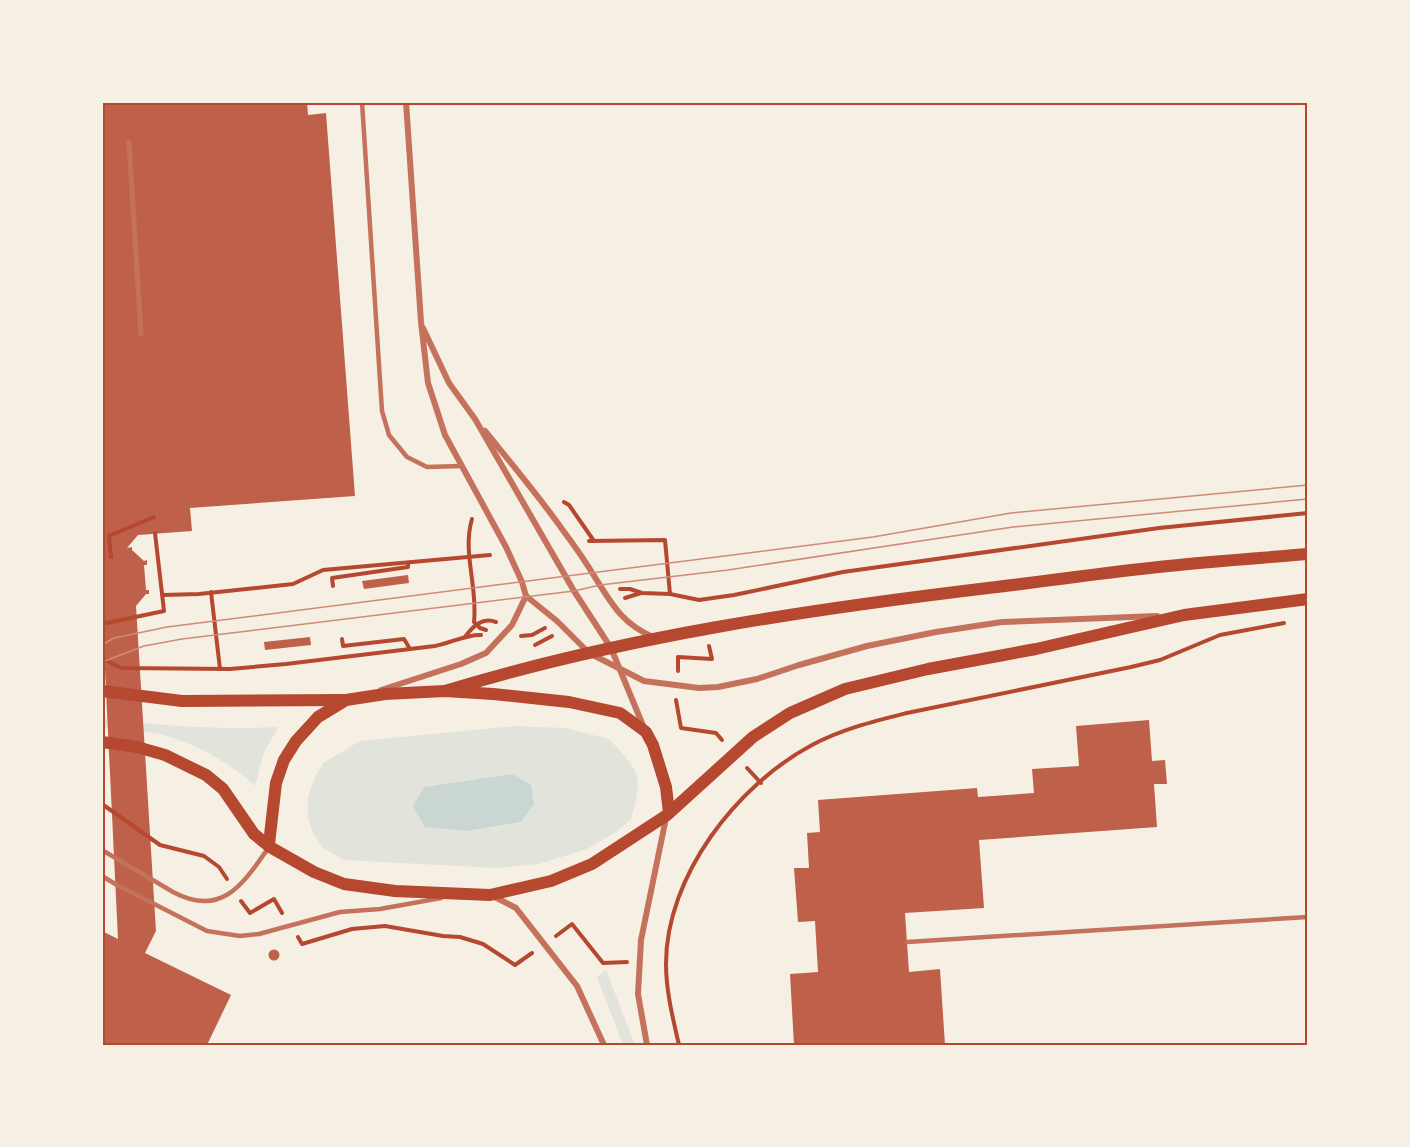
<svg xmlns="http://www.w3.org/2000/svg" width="1410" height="1147" font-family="'IBM Plex Serif',serif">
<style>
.green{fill:#e2e4dc;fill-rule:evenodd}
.water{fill:#c9d6d2}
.building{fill:#bf614a}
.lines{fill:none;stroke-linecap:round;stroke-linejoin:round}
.path{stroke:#b5482f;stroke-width:4}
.service{stroke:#c5725c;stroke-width:4.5}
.pedestrian{stroke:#c5725c;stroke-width:5}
.minor{stroke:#c5725c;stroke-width:6}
.secondary{stroke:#b5482f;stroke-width:12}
.tram{stroke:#cf8b77;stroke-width:1.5}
.neatline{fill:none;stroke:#b5482f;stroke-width:2}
</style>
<rect width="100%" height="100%" fill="#f6efe4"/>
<g class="green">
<path d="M 102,718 C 159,726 218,730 276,727 L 278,728 L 264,752 L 255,786 C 229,762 193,742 158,734 C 140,730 120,730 102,727 Z"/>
<path d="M 515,726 L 565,728 L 609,739 L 625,756 L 636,772 L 638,786 L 636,800 L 631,819 L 616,832 L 587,849 L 539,864 L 496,868 L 344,860 L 322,847 L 313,833 L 308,818 L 308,797 L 314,779 L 323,763 L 360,741 ZM 512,774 L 534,804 L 521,822 L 467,831 L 414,806 L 424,787 Z"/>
<polygon points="606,970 635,1045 623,1045 597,977"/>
</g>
<polygon class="water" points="512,774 531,785 534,804 521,822 467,831 425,827 413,806 424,787"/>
<g class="building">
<polygon points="102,102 307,102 308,115 326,113 355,496 190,508 192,531 138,535 127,548 132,547 132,550 144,561 147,560 147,565 144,565 146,590 149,590 149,594 146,594 136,606 156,931 145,953 231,995 207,1045 102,1045 102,931 118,939 102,608"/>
<polygon points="408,575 409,583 364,589 362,581"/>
<polygon points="310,637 311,645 265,650 264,642"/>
<polygon points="1149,720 1152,761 1165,760 1167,784 1154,784 1157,827 979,840 984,908 905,913 909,972 940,969 945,1045 794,1045 790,974 818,972 815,921 798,922 794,868 809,868 807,833 820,832 818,800 977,788 978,797 1034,793 1032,769 1079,766 1076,726"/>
<circle cx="274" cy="955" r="5.5"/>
</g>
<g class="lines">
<g class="path">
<polyline points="564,502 569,505 594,541"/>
<path d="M 472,519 C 462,552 478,587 474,622 L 480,628 L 486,630"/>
<polyline points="589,541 665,540 670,594"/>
<polyline points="111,557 109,536 154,517"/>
<polyline points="333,586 332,578 408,567 408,563"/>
<polyline points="620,589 630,589 642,593 670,594 699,600 734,595 843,572 1159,528 1308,513"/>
<polyline points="211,592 220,669"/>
<polyline points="163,595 199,594 293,584 323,570 490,555"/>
<polyline points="625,598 641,593"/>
<polyline points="102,624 164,611 155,533"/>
<polyline points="521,636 532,635 545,628"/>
<path d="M 465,637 C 473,626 482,617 496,622"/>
<polyline points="342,639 343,646 404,639 410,649"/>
<polyline points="535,645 552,636"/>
<path d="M 102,657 L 105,660 L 121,668 L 230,669 L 286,664 L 435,646 C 451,643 467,634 481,635"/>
<polyline points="678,671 678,657 712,659 709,646"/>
<polyline points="676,700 681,728 716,733 722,740"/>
<polyline points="747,768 761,783"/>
<polyline points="102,804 160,845 204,856 219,867 227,879"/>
<polyline points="241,901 250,913 274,899 282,913"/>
<polyline points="556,936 572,924 603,963 627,962"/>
<polyline points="298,937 302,944 352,929 385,926 443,936 460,937 483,944 515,965 532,953"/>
<path d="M 679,1045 C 673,1019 666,991 666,964 C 666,876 737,785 812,745 C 842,729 875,721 907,713 L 1131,667 L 1160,660 L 1220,635 L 1284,623"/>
</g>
<g class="service">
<polyline points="362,102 382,411 389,435 407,457 427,467 461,466"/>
<path d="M 102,850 L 173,892 C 222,918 243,884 269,847"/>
<polyline points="102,876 117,885 207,931 240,936 259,934 340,912 380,909 441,898"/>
<polyline points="907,942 1308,917"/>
</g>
<polyline class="pedestrian" points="129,143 141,334"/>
<g class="minor">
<polyline points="423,328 449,383 475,419 574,591 611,648 644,728"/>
<path d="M 485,431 C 511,463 538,495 562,529 C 574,545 586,562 596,579 C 613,606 623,624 653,637"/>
<polyline points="526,596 557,621 589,653 644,681 699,688 718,687 757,679 799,665 867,646 936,632 1002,622 1157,616"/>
<polyline points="381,690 461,664 486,653 512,625 526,596 522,582 506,547 445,435 428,383 421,322 406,102"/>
<polyline points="491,895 516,908 577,986 604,1045"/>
<polyline points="647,1045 638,994 641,940 666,818"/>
</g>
<g class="secondary">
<polyline points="102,691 182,701 343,700"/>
<path d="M 445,691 C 622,637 805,610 988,588 C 1048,581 1108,572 1168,566 C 1215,561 1261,558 1308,554"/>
<polyline points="102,742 137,747 165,755 206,775 223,789 254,834 270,847 314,872 344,884 395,891 490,895 551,881 592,864 667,815 753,737 790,713 845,689 928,669 1036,649 1184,615 1308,599"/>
<polyline points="269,844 276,783 284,760 296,741 318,717 346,700 385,694 445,691 493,694 569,702 620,713 646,732 653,745 666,787 669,813"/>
</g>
<g class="tram">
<polyline points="102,645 114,638 167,627 873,537 1011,513 1308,485"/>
<polyline points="102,662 144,646 182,639 574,591 600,585 728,570 1013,527 1308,499"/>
</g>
</g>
<rect width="1410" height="1147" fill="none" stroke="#f6efe4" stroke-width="207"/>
<rect x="104" y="104" width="1202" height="940" class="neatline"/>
</svg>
